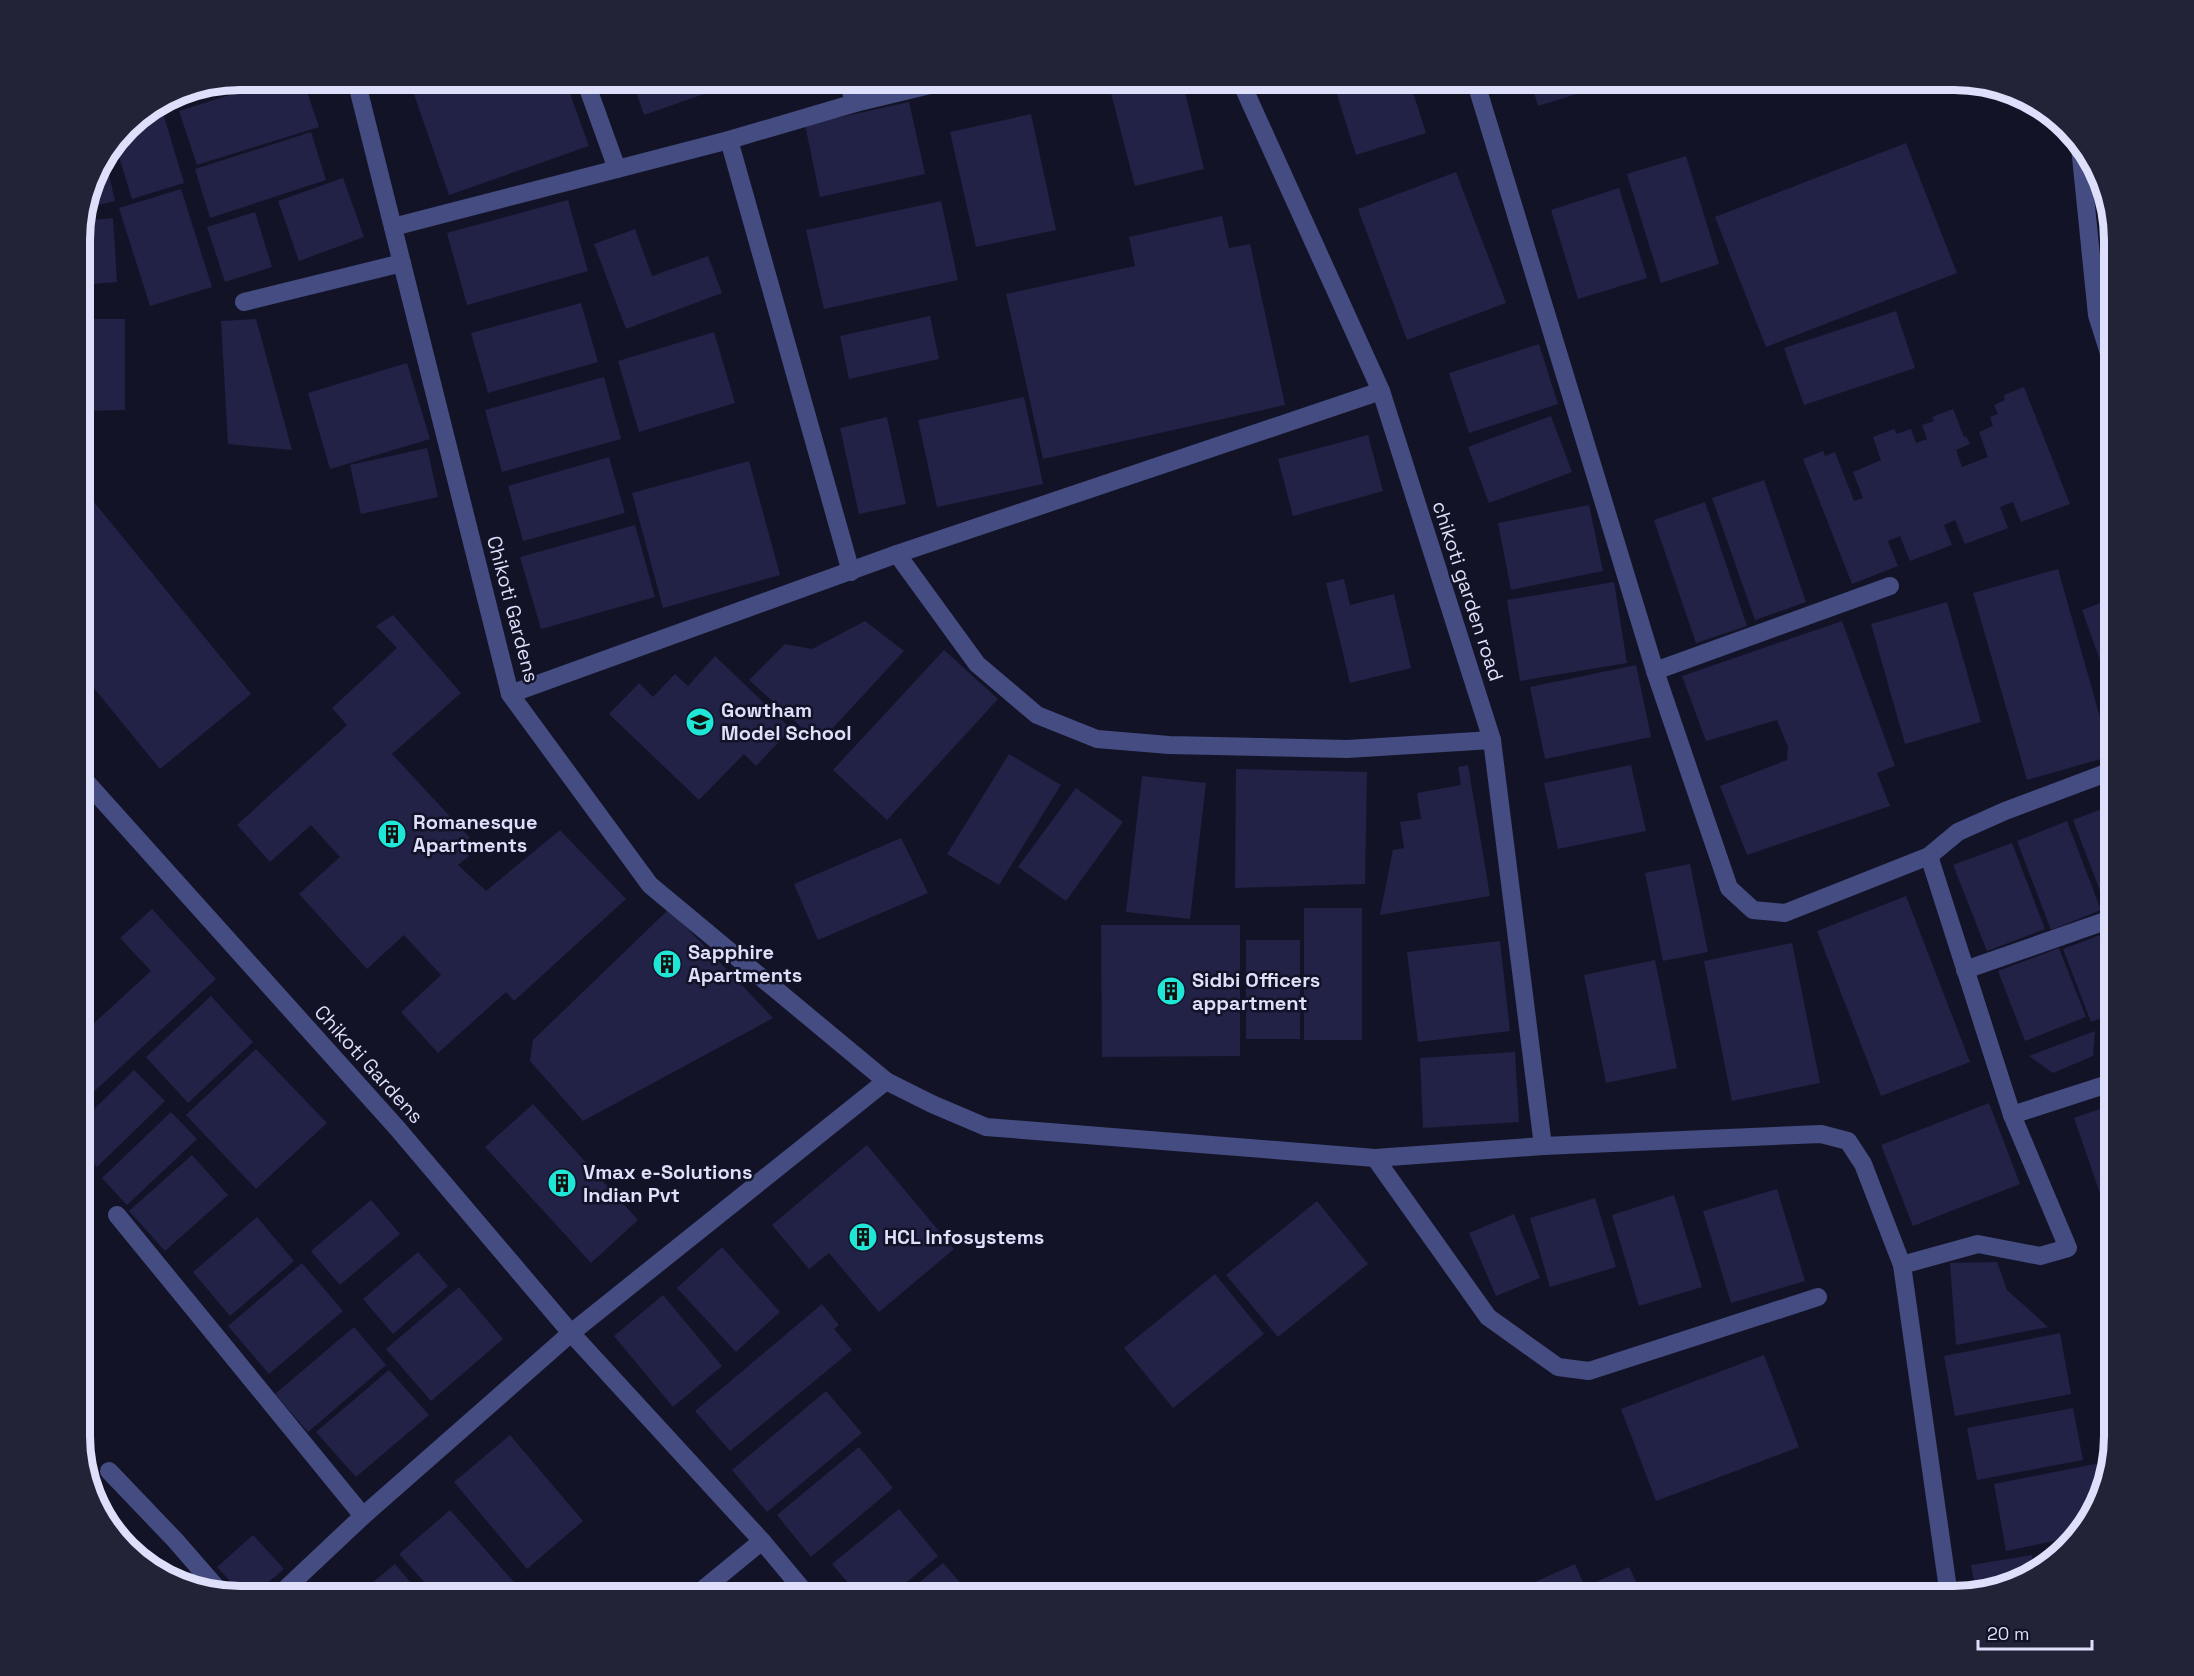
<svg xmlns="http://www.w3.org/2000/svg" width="2194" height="1676" font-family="'Space Grotesk',sans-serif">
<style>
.building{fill:#222146}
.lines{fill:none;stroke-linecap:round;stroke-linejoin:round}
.minor{stroke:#444c81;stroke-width:18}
.labels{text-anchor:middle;stroke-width:5;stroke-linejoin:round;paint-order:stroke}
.street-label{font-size:20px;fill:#dddffb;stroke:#131327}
.poi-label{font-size:20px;font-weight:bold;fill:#dddffb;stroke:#131327;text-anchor:start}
.rim{fill:none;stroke:#dddffb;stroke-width:8}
</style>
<rect width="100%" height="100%" fill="#131327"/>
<g class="building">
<polygon points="276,80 303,80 319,127 197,165 179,111"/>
<polygon points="409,80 565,80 589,146 449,195"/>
<polygon points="632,80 744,80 644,115"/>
<polygon points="1145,80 1182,80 1204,169 1135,186 1110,89"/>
<polygon points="1363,80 1409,80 1426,133 1356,155 1335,88"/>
<polygon points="1530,80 1622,80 1538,106"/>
<polygon points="230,81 171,108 167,99 179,92"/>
<polygon points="909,102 925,174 820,197 805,125"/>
<polygon points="160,103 184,183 132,199 115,144 134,119"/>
<polygon points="1031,114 1056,230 976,247 950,132"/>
<polygon points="311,132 326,180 210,218 195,169"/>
<polygon points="1906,143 1957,273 1766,347 1715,217"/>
<polygon points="1686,156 1719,264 1661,283 1627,174"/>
<polygon points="105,157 115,201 85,208 96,168"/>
<polygon points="1456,172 1506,303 1407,340 1358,209"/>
<polygon points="343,178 364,237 299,261 278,201"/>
<polygon points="1619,188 1647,278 1578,299 1551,210"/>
<polygon points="181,189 212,287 150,306 119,208"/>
<polygon points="568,200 588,271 467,305 447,233"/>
<polygon points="941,201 958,280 824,309 806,230"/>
<polygon points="255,212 272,267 225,282 207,227"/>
<polygon points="1222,216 1229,248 1250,244 1285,405 1043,459 1006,294 1135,266 1129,237"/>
<polygon points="113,218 117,282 80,285 80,229 82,221"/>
<polygon points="635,229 652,276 708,256 722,293 626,329 594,244"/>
<polygon points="581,303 598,362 488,393 471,333"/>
<polygon points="1896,311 1915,368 1804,405 1784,348"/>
<polygon points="930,316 939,359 849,379 840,336"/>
<polygon points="82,319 125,319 125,410 82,411"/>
<polygon points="256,319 292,450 228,444 221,321"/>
<polygon points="714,332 735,403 639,432 618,361"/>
<polygon points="1539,344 1558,404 1469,433 1449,373"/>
<polygon points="407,363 430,439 330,469 308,393"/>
<polygon points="604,377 621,439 502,472 485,410"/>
<polygon points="2024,387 2070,504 2021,522 2013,502 2000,507 2008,528 1965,544 1955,520 1944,525 1952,545 1910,561 1900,536 1888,541 1898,566 1852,584 1803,459 1823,451 1825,456 1835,452 1854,501 1863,498 1853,472 1881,460 1873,437 1894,429 1897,434 1911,429 1916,443 1927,439 1922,425 1934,421 1932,417 1953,409 1964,437 1966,436 1970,444 1956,450 1962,467 1988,457 1979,432 1993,426 1990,417 1998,414 1994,405 2005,400 2004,395"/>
<polygon points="1024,397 1043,484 937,507 918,420"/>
<polygon points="1551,416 1572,472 1489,503 1468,447"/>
<polygon points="887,417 906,504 859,514 840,428"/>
<polygon points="1368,435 1383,491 1293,516 1278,459"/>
<polygon points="427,448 438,497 361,514 350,465"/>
<polygon points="609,457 625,513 523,541 508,486"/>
<polygon points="749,461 780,575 663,608 632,493"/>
<polygon points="1764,480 1806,602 1755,620 1712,498"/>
<polygon points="80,485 251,694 160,769 80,671"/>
<polygon points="1705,502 1747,626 1696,643 1654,520"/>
<polygon points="1589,505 1603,571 1511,590 1498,523"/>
<polygon points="635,525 655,597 541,629 520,557"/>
<polygon points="2058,569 2111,756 2027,780 1973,593"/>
<polygon points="1344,579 1350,605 1394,594 1411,668 1350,683 1326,583"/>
<polygon points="1614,582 1627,663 1520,681 1507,600"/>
<polygon points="2114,598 2114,699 2082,610"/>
<polygon points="1947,602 1981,722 1905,744 1871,624"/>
<polygon points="393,615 461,693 392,754 470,838 460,847 469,856 458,865 486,891 560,830 626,899 514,1001 506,992 438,1053 401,1012 441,975 404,935 367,969 299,894 340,857 311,825 270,862 237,825 347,725 332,708 397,648 376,626"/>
<polygon points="865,621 904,651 819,743 749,680 785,644 812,649"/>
<polygon points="1842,621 1895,766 1877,773 1890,806 1747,855 1720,786 1787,760 1788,747 1777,720 1706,741 1682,676"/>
<polygon points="944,650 998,699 887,820 833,770"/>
<polygon points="715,656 791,729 756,766 744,754 699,800 609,714 639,683 653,697 675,674 688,686"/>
<polygon points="1636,665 1651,737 1545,759 1530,687"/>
<polygon points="1009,754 1061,785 999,885 947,854"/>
<polygon points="1468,765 1490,896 1380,915 1393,850 1404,848 1400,822 1421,819 1417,793 1461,785 1458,767"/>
<polygon points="1631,765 1646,831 1558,849 1544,783"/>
<polygon points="1236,769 1367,772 1365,884 1235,888"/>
<polygon points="1142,776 1206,783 1190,919 1126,912"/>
<polygon points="1076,788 1123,822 1066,901 1018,867"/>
<polygon points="2112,805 2114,812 2114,906 2107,909 2073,820"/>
<polygon points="2067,821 2101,910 2051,930 2017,841"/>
<polygon points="901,838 928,893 818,940 794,884"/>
<polygon points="2012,843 2045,929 1987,951 1953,865"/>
<polygon points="1690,864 1708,952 1663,961 1645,873"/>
<polygon points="1906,896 1970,1062 1881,1096 1817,931"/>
<rect x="1304" y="908" width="58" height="132"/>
<polygon points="152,909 216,979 86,1099 80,1092 80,1036 151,971 120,938"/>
<polygon points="669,909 773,1018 583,1121 530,1061 533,1040"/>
<polygon points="1101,925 1240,925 1240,1056 1102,1057"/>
<polygon points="2103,934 2114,964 2114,1013 2091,1022 2063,949"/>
<rect x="1246" y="940" width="54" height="99"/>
<polygon points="1500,941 1510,1031 1418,1042 1407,952"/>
<polygon points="1792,943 1820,1083 1732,1101 1704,961"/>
<polygon points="2059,948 2086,1017 2025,1041 1998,971"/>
<polygon points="1655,960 1677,1068 1606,1083 1584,975"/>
<polygon points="211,996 253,1042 188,1103 146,1057"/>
<polygon points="2095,1031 2093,1056 2053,1073 2029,1056"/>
<polygon points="2114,1034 2114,1051 2107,1038"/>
<polygon points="256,1049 327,1123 256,1189 186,1115"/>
<polygon points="1515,1052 1519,1122 1423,1128 1420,1058"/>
<polygon points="134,1070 165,1101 97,1167 80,1149 80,1123"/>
<polygon points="1989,1103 2020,1184 1913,1226 1881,1145"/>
<polygon points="533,1104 638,1220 591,1263 485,1147"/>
<polygon points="2114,1104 2114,1234 2074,1118"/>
<polygon points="171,1112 197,1139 127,1205 102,1178"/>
<polygon points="867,1145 954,1249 879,1312 829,1253 809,1269 772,1225"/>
<polygon points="192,1155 228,1195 165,1251 129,1211"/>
<polygon points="1777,1189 1805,1281 1731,1303 1703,1211"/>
<polygon points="1674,1195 1702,1287 1639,1306 1612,1215"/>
<polygon points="1595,1198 1616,1267 1550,1287 1530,1218"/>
<polygon points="371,1200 400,1234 340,1285 311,1251"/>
<polygon points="1317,1201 1368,1264 1278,1337 1226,1275"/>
<polygon points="1514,1214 1540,1278 1496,1296 1469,1233"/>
<polygon points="257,1217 294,1261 230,1316 193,1272"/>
<polygon points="722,1247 780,1312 736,1352 677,1288"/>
<polygon points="418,1252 448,1286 393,1334 363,1299"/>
<polygon points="1997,1262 2007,1290 2048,1327 1956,1345 1950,1263"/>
<polygon points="302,1263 343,1311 269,1374 228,1326"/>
<polygon points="1215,1274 1264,1334 1173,1408 1124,1348"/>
<polygon points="459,1287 503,1339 431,1401 386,1349"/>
<polygon points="663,1295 722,1366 673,1407 614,1336"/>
<polygon points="822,1304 839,1325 834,1329 852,1350 730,1451 695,1411"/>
<polygon points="354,1327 386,1365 308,1432 275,1394"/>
<polygon points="2060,1333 2071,1394 1955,1416 1944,1356"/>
<polygon points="1764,1355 1799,1447 1656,1501 1621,1409"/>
<polygon points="389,1370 429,1415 356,1477 316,1432"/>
<polygon points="826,1391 862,1433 767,1512 732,1470"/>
<polygon points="2073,1408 2083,1460 1977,1480 1967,1428"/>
<polygon points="510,1435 583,1521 527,1569 454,1482"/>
<polygon points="859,1447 893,1488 811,1557 777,1515"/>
<polygon points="2110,1461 2106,1488 2081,1534 2078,1536 2006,1551 1994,1484"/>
<polygon points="899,1509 938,1556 890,1596 859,1596 832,1564"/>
<polygon points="450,1510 515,1583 500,1596 437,1596 399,1554"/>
<polygon points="253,1535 284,1569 252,1596 244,1596 217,1567"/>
<polygon points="2032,1555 2034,1572 2025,1580 1976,1592 1971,1565"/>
<polygon points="943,1563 972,1596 903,1596"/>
<polygon points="395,1564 422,1596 356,1596"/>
<polygon points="1575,1564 1585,1587 1629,1567 1643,1596 1571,1596 1569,1593 1561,1596 1542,1596 1535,1582"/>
</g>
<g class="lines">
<g class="minor">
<polyline points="356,80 510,694 650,885 886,1081 932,1104 986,1127 1375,1158 1543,1146 1821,1134 1848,1141 1863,1164 1902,1265 1949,1596"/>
<polyline points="585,80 617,169"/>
<polyline points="847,80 855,103"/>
<polyline points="1240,80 1381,391 1492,740 1543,1146"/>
<polyline points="1475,80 1655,671 1729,888 1753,910 1785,913 1929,856 1958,832 2005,811 2114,770"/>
<polyline points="729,140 851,572"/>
<polyline points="2080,147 2097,315 2114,369"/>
<polyline points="393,227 729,140 855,103 951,80"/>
<polyline points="244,302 402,263"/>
<polyline points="897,554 977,664 1037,715 1097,739 1169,745 1347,749 1492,740"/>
<polyline points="1655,671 1890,586"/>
<polyline points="510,694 897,554 1381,391"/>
<polyline points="80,775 397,1128 571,1333 762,1541 808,1596"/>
<polyline points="1965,970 2114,918"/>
<polyline points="2012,1115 2114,1082"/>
<polyline points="1375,1158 1488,1317 1558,1367 1589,1371 1818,1297"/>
<polyline points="117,1215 363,1516"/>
<polyline points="1902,1265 1978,1244 2040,1256 2068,1248 2012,1115 1929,856"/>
<polyline points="109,1471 175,1540 222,1594"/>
<polyline points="278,1596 363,1516 571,1333 886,1081"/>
<polyline points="695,1596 762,1541"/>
</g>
</g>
<defs>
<g id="school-disc" transform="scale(1.5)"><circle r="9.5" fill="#1fe6d6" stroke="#131327"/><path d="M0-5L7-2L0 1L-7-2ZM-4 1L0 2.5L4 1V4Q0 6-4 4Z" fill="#111"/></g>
<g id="building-disc" transform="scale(1.5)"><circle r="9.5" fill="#1fe6d6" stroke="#131327"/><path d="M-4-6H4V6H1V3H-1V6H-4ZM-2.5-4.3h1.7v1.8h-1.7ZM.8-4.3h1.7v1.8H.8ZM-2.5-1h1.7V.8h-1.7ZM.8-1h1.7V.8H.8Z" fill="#111"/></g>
</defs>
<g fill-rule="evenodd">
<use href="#school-disc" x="700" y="722"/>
<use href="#building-disc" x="392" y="834"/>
<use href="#building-disc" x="667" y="964"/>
<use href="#building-disc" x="1171" y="991"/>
<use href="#building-disc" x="562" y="1183"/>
<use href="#building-disc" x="863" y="1237"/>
</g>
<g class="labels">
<g class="street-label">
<text transform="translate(1468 591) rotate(72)" y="7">chikoti garden road</text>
<text transform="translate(513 609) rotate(75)" y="7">Chikoti Gardens</text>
<text transform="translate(369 1064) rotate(48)" y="7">Chikoti Gardens</text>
</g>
<g class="poi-label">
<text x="721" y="717">Gowtham<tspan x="721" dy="23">Model School</tspan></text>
<text x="413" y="829">Romanesque<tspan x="413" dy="23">Apartments</tspan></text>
<text x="688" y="959">Sapphire<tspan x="688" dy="23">Apartments</tspan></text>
<text x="1192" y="987">Sidbi Officers<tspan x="1192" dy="23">appartment</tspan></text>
<text x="583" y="1179">Vmax e-Solutions<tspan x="583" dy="23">Indian Pvt</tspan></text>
<text x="884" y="1244">HCL Infosystems</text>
</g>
</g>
<path d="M0 0H2194V1676H0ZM240 90H1954A150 150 0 0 1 2104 240V1436A150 150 0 0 1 1954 1586H240A150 150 0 0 1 90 1436V240A150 150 0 0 1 240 90Z" fill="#232338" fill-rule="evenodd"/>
<path class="rim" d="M240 90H1954A150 150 0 0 1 2104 240V1436A150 150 0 0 1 1954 1586H240A150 150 0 0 1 90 1436V240A150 150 0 0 1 240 90Z"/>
<path d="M1978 1640v9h114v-9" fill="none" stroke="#dddffb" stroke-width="3"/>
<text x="1987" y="1640" font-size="18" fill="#dddffb" stroke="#131327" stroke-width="4.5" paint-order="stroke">20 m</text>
</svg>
